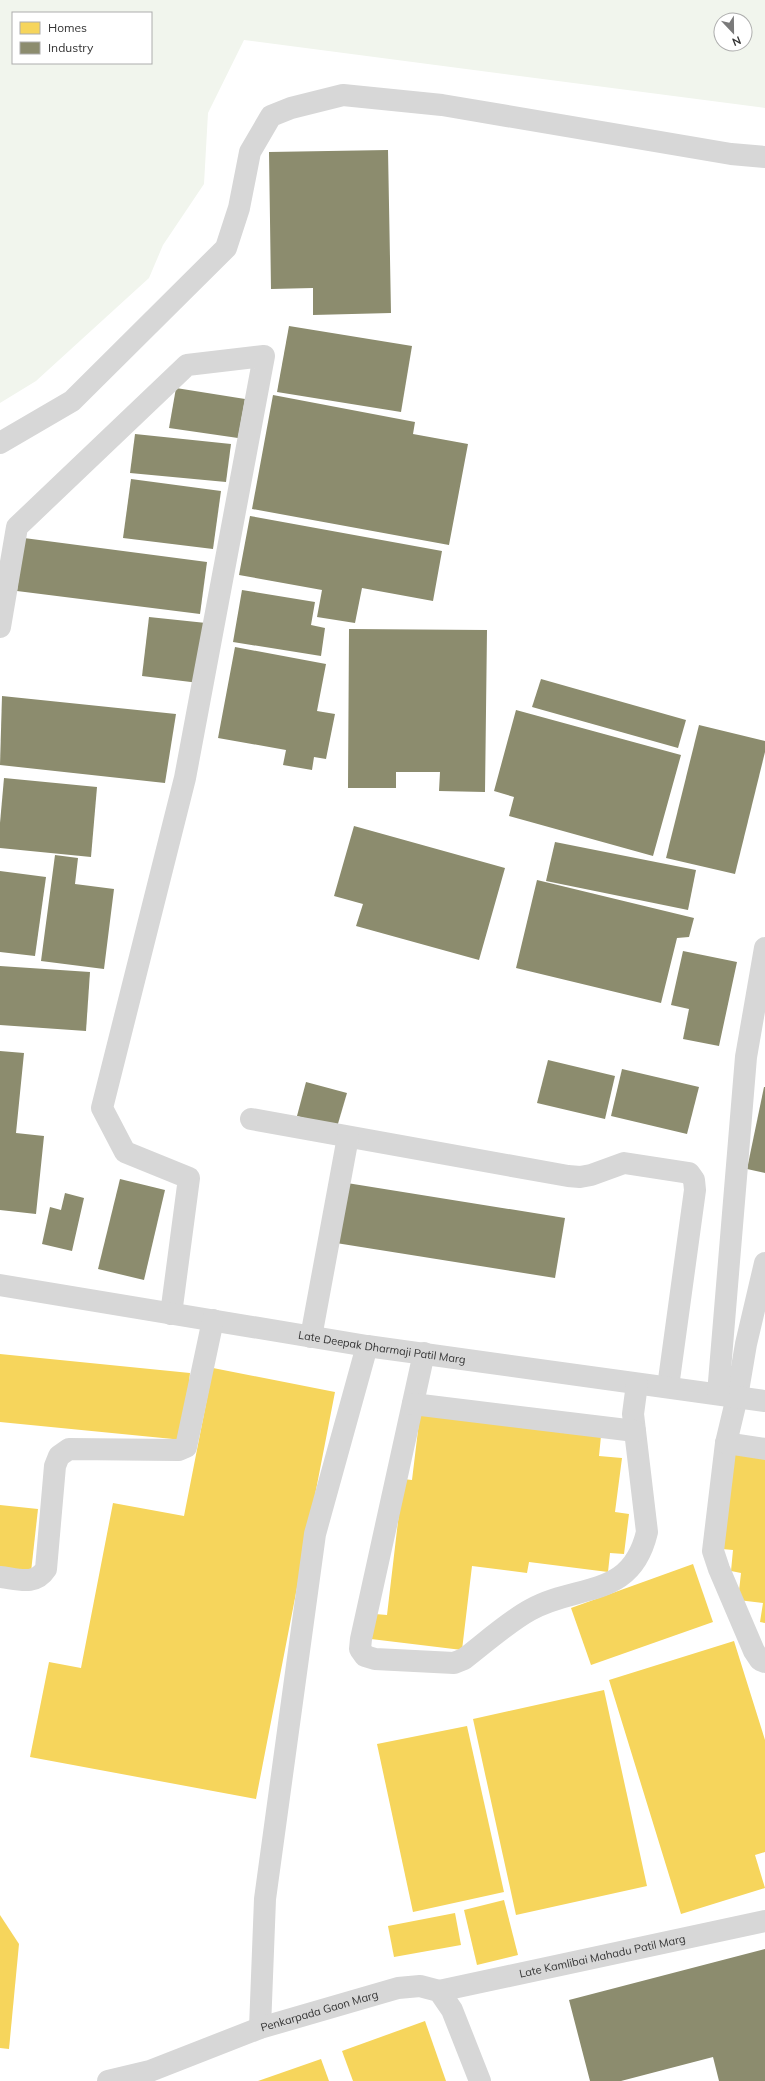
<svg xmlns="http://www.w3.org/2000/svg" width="765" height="2081" font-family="Mulish,sans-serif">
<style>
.green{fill:#f1f5ed;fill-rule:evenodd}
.homes{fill:#f6d55c}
.industry{fill:#8c8c6e}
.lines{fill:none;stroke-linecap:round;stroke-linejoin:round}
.minor{stroke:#d7d7d7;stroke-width:22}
.labels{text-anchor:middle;stroke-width:4;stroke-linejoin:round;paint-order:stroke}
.street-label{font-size:11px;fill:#333;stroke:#fff}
</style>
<rect width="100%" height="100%" fill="#fff"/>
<path class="green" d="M 0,0 L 765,0 L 765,108 L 244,40 L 208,113 L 204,184 L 163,245 L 149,278 L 36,381 L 0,403 ZM 13,13 L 151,13 L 151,63 L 13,63 ZM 721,20 L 745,20 L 745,44 L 721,44 Z"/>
<g class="homes">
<polygon points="0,1354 190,1373 183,1440 0,1422"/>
<polygon points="213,1368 335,1392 256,1799 30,1757 49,1662 81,1668 113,1503 184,1516"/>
<polygon points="420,1414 601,1436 599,1456 622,1458 615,1512 629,1514 624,1554 610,1553 608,1572 529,1562 527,1573 472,1566 462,1650 371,1639 375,1614 387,1615 403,1479 412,1480"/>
<polygon points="735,1451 765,1455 765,1623 760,1622 763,1603 738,1600 741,1573 731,1571 733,1550 722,1549"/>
<polygon points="0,1505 38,1509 31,1572 0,1568"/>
<polygon points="693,1564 713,1622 591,1665 571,1608"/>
<polygon points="734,1641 765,1740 765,1852 755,1855 765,1888 681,1914 609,1680"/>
<polygon points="604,1690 647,1886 516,1915 473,1719"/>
<polygon points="467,1726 504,1892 413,1912 377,1744"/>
<polygon points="504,1900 518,1955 477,1965 464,1910"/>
<polygon points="455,1913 461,1945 394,1957 388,1926"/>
<polygon points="0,1915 19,1944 9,2049 0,2048"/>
<polygon points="425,2021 446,2081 353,2081 342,2051"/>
<polygon points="321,2059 329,2081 258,2081"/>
</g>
<g class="industry">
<polygon points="388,150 391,313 313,315 313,288 271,289 269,152"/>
<polygon points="289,326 412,346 401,412 277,392"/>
<polygon points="176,388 245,399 238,438 169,428"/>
<polygon points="273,395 415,422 413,434 468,444 449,545 252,509"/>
<polygon points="135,434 231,444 226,482 130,473"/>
<polygon points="131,479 221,491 213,549 123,538"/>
<polygon points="250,516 442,551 433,601 362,588 355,623 317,617 322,590 239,575"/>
<polygon points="24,538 207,562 200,614 17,591"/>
<polygon points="242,590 315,602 311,625 325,628 321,656 233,642"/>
<polygon points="149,617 206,623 199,683 142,676"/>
<polygon points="349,629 487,630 485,792 439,791 440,772 396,772 396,788 348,788"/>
<polygon points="235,647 326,664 317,711 335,714 326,759 314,757 312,770 283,765 286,750 218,738"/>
<polygon points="541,679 686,720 678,748 532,707"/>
<polygon points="2,696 176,714 165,783 0,765"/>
<polygon points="516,710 681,755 653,856 509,816 514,797 494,791"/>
<polygon points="699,725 765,741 765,752 735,874 666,858"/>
<polygon points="4,778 97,787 91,857 0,848 0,823"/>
<polygon points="354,826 505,868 479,960 356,926 363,904 334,896"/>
<polygon points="555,842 696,870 688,910 546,881"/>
<polygon points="55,855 78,858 75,884 114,889 104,969 41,961"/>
<polygon points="0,871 46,877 35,956 0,952"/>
<polygon points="537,880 694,918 689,937 677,938 661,1003 516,968"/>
<polygon points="683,951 737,962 719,1046 683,1039 689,1009 671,1005"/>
<polygon points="0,966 90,972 86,1031 0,1025"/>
<polygon points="0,1051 24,1053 16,1133 44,1136 36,1214 0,1210"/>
<polygon points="548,1060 615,1076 605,1119 537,1103"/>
<polygon points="622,1069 699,1087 687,1134 611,1116"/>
<polygon points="306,1082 347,1093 337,1127 297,1116"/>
<polygon points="764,1087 765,1087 765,1173 747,1169"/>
<polygon points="120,1179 165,1190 144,1280 98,1269"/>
<polygon points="347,1183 565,1218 555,1278 336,1243"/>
<polygon points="65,1193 84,1198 72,1251 42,1244 50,1207 61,1210"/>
<polygon points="765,1949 765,2081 719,2081 713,2057 621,2081 590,2081 569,2000"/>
</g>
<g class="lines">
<g class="minor">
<polyline points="0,443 72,401 226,248 239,208 250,152 271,116 291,108 343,95 442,105 731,154 765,157"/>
<polyline points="0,627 17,527 187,365 264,356 185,778 102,1108 125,1152 189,1178 171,1314"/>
<polyline points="251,1119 568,1176 580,1177 591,1175 624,1163 689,1173 694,1180 695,1190 668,1387"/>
<polyline points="765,1263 746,1344 737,1397 726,1443 713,1551 719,1569 754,1651 760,1660 765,1662"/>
<path id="s1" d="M 0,1285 L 367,1346 L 765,1401"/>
<polyline points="311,1337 348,1137"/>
<path d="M 424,1353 L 361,1639 L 360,1649 L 365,1656 L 375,1659 L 454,1663 L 464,1659 C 485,1643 508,1622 530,1610 C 578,1583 631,1600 647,1532 L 633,1414 L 637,1384"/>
<polyline points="718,1394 746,1057 765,948"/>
<polyline points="413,1404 635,1431"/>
<polyline points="726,1443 765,1449"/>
<path d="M 0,1577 C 18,1579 35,1586 46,1569 L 55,1466 L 59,1456 L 69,1449 L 179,1450 L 186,1447 L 213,1320"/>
<path id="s2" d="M 439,1991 L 765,1921"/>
<polyline points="260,2028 265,1899 315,1534 367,1346"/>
<path id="s3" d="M 108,2081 L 150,2071 L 260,2028 L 398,1988 L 420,1986 L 439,1991 L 452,2010 L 480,2081"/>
</g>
</g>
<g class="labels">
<g class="street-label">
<text dy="4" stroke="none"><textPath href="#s1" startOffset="387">Late Deepak Dharmaji Patil Marg</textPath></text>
<text dy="4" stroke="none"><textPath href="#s2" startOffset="167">Late Kamlibai Mahadu Patil Marg</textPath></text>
<text dy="4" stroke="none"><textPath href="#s3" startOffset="223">Penkarpada Gaon Marg</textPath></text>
</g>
</g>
<rect x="12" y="12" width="140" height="52" fill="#ffffff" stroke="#adadad"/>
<rect x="20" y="22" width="20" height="12" fill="#f6d55c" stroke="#adadad"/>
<text x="48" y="32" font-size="12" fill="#333333">Homes</text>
<rect x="20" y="42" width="20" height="12" fill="#8c8c6e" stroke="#adadad"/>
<text x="48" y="52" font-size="12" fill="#333333">Industry</text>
<g transform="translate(733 32) rotate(158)"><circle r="19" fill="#ffffff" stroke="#adadad"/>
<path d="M0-3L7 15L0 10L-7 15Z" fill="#7a7a7a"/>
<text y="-6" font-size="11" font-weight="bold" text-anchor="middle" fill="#333333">N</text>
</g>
</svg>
